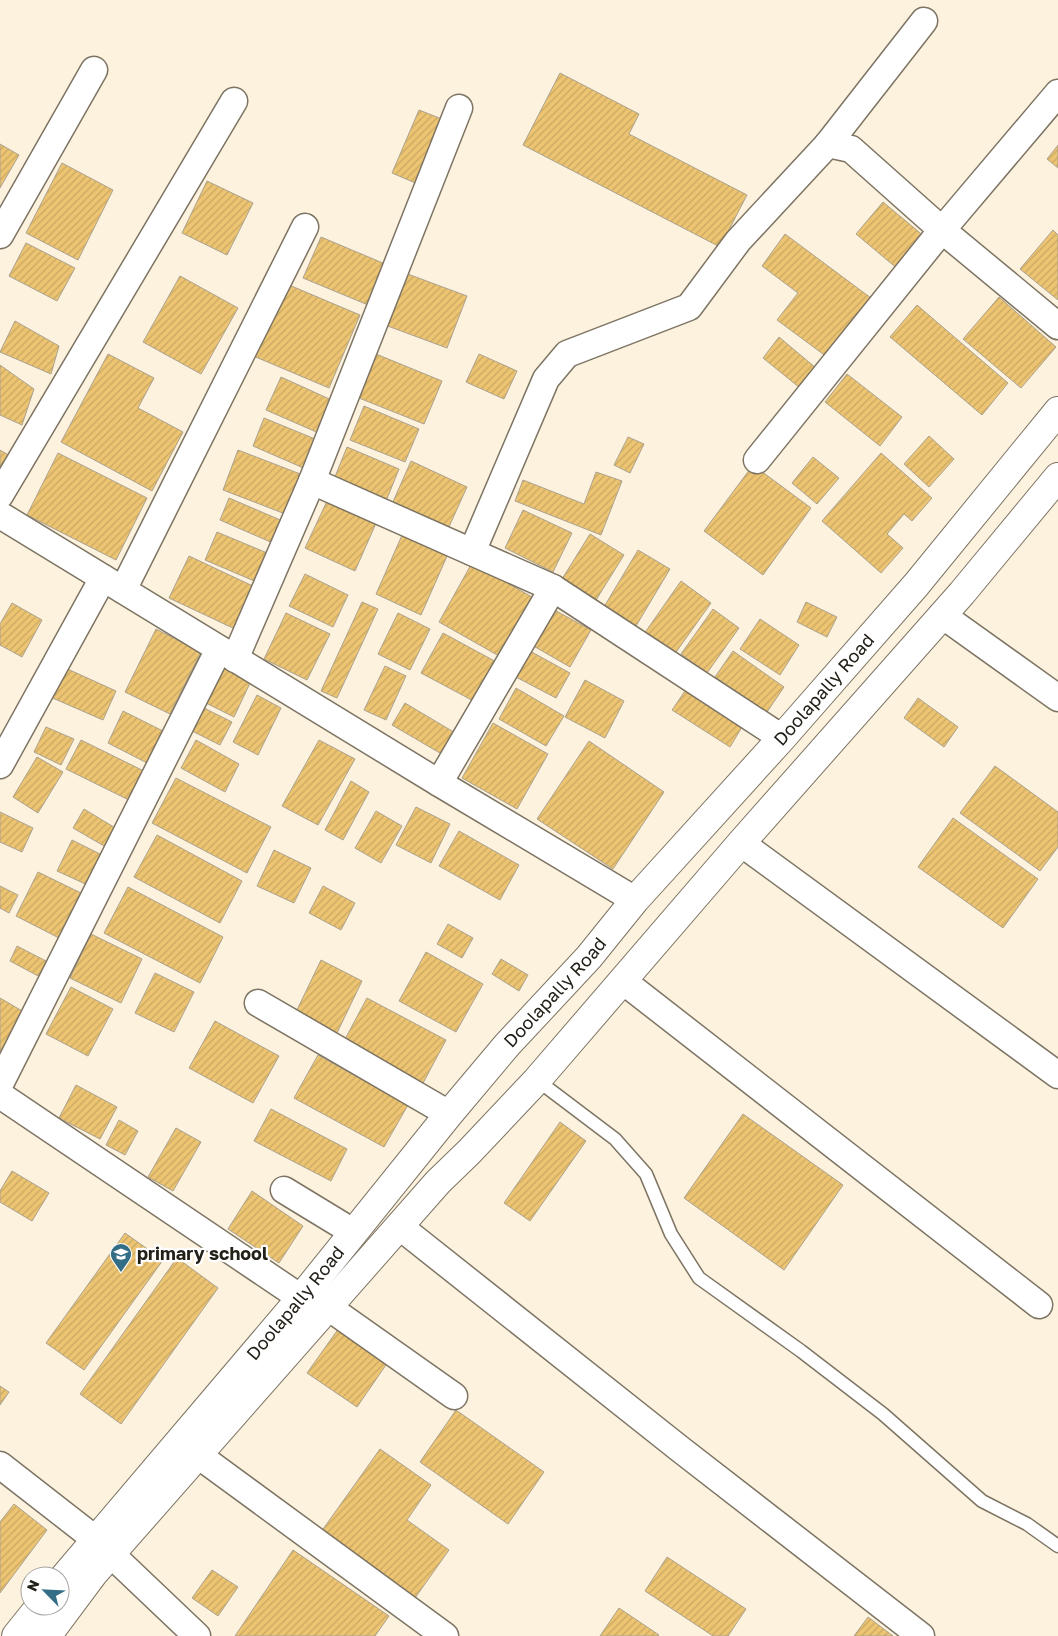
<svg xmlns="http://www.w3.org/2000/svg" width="1058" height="1636" font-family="'Golos Text',sans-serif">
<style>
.building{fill:url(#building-hatch);stroke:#aba290}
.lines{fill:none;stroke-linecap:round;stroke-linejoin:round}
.service-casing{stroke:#7d7463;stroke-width:15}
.minor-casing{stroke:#7d7463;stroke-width:29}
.secondary-casing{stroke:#7d7463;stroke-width:30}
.service{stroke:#fff;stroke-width:12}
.minor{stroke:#fff;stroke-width:26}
.secondary{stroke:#fff;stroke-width:28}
.labels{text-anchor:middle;stroke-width:4.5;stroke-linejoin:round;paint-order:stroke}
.street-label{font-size:18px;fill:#232018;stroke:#fff}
.poi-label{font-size:18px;font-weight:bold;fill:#232018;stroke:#fff;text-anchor:start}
</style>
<defs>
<pattern id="building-hatch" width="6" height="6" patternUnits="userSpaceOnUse" patternTransform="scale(1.25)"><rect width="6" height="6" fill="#ecc472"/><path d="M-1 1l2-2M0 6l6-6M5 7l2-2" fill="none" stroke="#caa862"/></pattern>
</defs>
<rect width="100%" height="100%" fill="#fcf2de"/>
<g class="building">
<polygon points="560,73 639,114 629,134 747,195 720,247 523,145"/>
<polygon points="419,110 447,121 420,185 392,173"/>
<polygon points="0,144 19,155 0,188"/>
<polygon points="1058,145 1058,168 1047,159"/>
<polygon points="62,163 113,190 78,260 26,233"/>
<polygon points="207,181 253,203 227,255 182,233"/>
<polygon points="883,202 925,237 899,270 856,234"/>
<polygon points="1053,230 1058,235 1058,300 1020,269"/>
<polygon points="785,234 871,298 827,357 777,320 798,293 762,266"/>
<polygon points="321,237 390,266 373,307 303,278"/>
<polygon points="26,243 75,268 57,301 9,276"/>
<polygon points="405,273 467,296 447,348 385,325"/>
<polygon points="180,276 238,308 201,374 143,342"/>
<polygon points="282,282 360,315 329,388 251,355"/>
<polygon points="999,297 1056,347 1021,388 963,339"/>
<polygon points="917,305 1008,383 982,415 890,337"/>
<polygon points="15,321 59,346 51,374 0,352"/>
<polygon points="779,337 816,368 800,388 763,358"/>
<polygon points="108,354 154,378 138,408 183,432 152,491 61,442"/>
<polygon points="376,354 442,381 424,424 359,398"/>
<polygon points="479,354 517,371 504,399 466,382"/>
<polygon points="0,365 34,389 22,425 0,415"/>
<polygon points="847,374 902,417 880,446 825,402"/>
<polygon points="281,377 336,402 321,434 266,410"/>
<polygon points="364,406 419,429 405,462 350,440"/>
<polygon points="264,418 320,441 308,470 253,446"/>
<polygon points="929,436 954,459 929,487 904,464"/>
<polygon points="628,437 644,444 630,473 614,465"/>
<polygon points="347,447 399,469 384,506 332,484"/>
<polygon points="0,450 12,457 0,478"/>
<polygon points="238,450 303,475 288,515 223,490"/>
<polygon points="58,453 147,498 116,560 27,515"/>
<polygon points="881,453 932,498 912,521 904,514 887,534 903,548 881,573 822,521"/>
<polygon points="813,457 839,478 817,504 792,483"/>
<polygon points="411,461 467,487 448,529 392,504"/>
<polygon points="753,465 811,508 763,575 704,531"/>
<polygon points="596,472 622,481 601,535 515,501 523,480 584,504"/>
<polygon points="229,498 285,522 275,544 220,520"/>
<polygon points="328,499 377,521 355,571 305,548"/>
<polygon points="523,510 572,533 553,572 505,548"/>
<polygon points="217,532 272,555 259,583 205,560"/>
<polygon points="403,533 448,554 421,615 376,594"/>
<polygon points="590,534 624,555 596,600 562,579"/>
<polygon points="638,550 670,569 633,631 601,612"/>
<polygon points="189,556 255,587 235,629 169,598"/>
<polygon points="472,563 532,597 499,656 439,622"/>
<polygon points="305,574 348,595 333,627 289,606"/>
<polygon points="681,581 711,603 674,655 644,634"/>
<polygon points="362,602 378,609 337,698 321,691"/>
<polygon points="806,602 837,617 827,637 797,622"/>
<polygon points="12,603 42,620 22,657 0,645 0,624"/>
<polygon points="549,607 591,630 570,667 530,644"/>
<polygon points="713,609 739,628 707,673 681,654"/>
<polygon points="286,613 330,634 307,680 264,659"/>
<polygon points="398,613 430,629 410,670 378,654"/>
<polygon points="760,619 799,645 780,675 740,649"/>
<polygon points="156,629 201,652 170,714 125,692"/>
<polygon points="443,633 502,665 481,705 421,673"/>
<polygon points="528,650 570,673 556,698 514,676"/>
<polygon points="733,651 784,687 767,712 715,677"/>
<polygon points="217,665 251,681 234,717 200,700"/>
<polygon points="61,666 116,691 103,720 48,696"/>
<polygon points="385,666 406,676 386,720 364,710"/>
<polygon points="585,680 624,701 605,738 565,717"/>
<polygon points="516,688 564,716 546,746 499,719"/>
<polygon points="685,691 742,727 730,747 672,710"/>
<polygon points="257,695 281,708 258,755 233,742"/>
<polygon points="918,698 958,727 944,747 904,718"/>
<polygon points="405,703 457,734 445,756 392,725"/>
<polygon points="204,708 232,722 220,745 192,731"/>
<polygon points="123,711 167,733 151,765 108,743"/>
<polygon points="493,723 548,754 517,809 462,778"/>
<polygon points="46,727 74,739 61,765 34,752"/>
<polygon points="81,740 154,776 139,805 66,769"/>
<polygon points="196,740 239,764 225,792 181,768"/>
<polygon points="319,740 355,759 318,825 282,806"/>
<polygon points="589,741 664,792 613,869 537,819"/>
<polygon points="37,757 63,772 38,813 13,797"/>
<polygon points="995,766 1058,812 1058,847 1040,871 960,813"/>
<polygon points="176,778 271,827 247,873 152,823"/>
<polygon points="351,781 369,792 343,840 325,830"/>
<polygon points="416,807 450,824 431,863 396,845"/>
<polygon points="84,809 122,832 111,850 73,828"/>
<polygon points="376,811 402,826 381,863 355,848"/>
<polygon points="0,812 33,828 22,852 0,842"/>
<polygon points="953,818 1038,879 1003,928 918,867"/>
<polygon points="459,831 519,865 500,900 439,866"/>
<polygon points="157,835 242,881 220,923 134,877"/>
<polygon points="72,840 106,857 92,887 57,871"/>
<polygon points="274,850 311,868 294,903 257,886"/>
<polygon points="38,872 81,893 59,938 16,916"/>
<polygon points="0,886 18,895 9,913 0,908"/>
<polygon points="323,886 355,903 341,930 309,913"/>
<polygon points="128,887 223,937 200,983 104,933"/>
<polygon points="448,924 473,938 462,958 437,944"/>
<polygon points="91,934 142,959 121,1003 70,978"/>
<polygon points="17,946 48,962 40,977 10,961"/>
<polygon points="426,952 483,984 456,1032 399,1001"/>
<polygon points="501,959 528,975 519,991 492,974"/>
<polygon points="321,960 362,981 336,1035 295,1014"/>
<polygon points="155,973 194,992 174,1032 135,1013"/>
<polygon points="71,987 113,1009 88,1056 46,1034"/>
<polygon points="0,998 29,1015 0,1064"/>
<polygon points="367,998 446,1040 422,1085 343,1043"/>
<polygon points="215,1021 279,1056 253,1103 189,1068"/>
<polygon points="318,1055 408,1105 384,1147 294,1098"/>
<polygon points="76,1085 117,1107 100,1139 59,1118"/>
<polygon points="271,1109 347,1149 331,1181 254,1141"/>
<polygon points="743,1114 843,1185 784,1270 684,1198"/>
<polygon points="119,1120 138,1131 125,1155 106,1145"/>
<polygon points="560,1122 586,1141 530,1221 504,1203"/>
<polygon points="176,1128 201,1142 173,1191 148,1177"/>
<polygon points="12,1171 49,1193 32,1221 0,1202 0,1191"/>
<polygon points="252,1191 303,1226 279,1263 228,1229"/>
<polygon points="125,1233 163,1260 84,1370 46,1343"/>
<polygon points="177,1258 218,1288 121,1424 80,1394"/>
<polygon points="339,1328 388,1362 357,1407 307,1373"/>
<polygon points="0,1386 9,1392 0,1405"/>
<polygon points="456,1410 544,1472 508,1524 420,1462"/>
<polygon points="380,1449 431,1485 407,1520 449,1550 415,1598 321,1532"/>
<polygon points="14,1504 47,1530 0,1593 0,1522"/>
<polygon points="293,1550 389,1616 375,1636 235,1636"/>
<polygon points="667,1557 746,1609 728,1636 713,1636 645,1591"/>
<polygon points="212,1570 238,1587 218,1616 192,1598"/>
<polygon points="619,1608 659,1635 658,1636 600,1636"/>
<polygon points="868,1617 893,1636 854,1636"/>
</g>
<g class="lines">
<g class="service-casing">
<polyline id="service" points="537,1080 615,1139 646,1174 671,1234 699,1278 801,1351 883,1414 982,1501 1027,1524 1058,1546"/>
</g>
<g class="minor-casing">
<g id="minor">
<polyline points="828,144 851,149 942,230 1058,326"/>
<polyline points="0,235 94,70"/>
<polyline points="757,460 942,230 1058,93"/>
<polyline points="312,481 553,588 782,738"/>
<polyline points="0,495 234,101"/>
<polyline points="0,515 439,783 635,900"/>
<polyline points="472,552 546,379 567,354 689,307 738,241 828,144 924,21"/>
<polyline points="123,590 305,227"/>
<polyline points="942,615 1058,698"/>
<polyline points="235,659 312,481 459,108"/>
<polyline points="0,765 103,578"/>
<polyline points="439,783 553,588"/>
<polyline points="741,843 1058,1075"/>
<polyline points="623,981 1039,1305"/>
<polyline points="258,1003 449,1114"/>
<polyline points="0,1084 219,649"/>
<polyline points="0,1095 301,1298"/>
<polyline points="284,1190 353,1232"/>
<polyline points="399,1226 680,1449 921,1636"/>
<polyline points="328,1307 454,1396"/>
<polyline points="198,1455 445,1636"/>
<polyline points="0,1465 95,1539 197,1636"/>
</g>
</g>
<g class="secondary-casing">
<g id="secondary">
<path id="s1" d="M 60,1582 L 301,1298 L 449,1114 L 507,1045 L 589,957 L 635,900 L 782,738 L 916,585 L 1058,411"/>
<polyline points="16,1636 40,1606"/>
<polyline points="47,1636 94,1573 438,1182 469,1152 537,1080 741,843 962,593 1058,477"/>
</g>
</g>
<use href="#service" class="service"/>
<use href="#minor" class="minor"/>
<use href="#secondary" class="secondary"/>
</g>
<defs>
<g id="school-pin" transform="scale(1.125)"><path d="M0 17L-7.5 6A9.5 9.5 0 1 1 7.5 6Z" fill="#346e86" stroke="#fff"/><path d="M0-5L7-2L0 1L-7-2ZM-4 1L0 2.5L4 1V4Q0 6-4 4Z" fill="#fff"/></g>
</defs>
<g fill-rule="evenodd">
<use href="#school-pin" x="121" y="1254"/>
</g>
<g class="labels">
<g class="street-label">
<text dy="6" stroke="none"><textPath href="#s1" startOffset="1175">Doolapally Road</textPath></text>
<text dy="6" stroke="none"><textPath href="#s1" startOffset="770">Doolapally Road</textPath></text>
<text dy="6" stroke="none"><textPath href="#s1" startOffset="365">Doolapally Road</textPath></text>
</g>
<g class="poi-label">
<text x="137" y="1260">primary school</text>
</g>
</g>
<g transform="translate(45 1591) rotate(294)"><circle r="24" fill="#ffffff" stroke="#a7a6a3"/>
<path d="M0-4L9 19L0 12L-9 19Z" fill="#346e86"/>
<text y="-8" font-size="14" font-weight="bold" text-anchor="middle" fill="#232018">N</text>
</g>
</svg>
